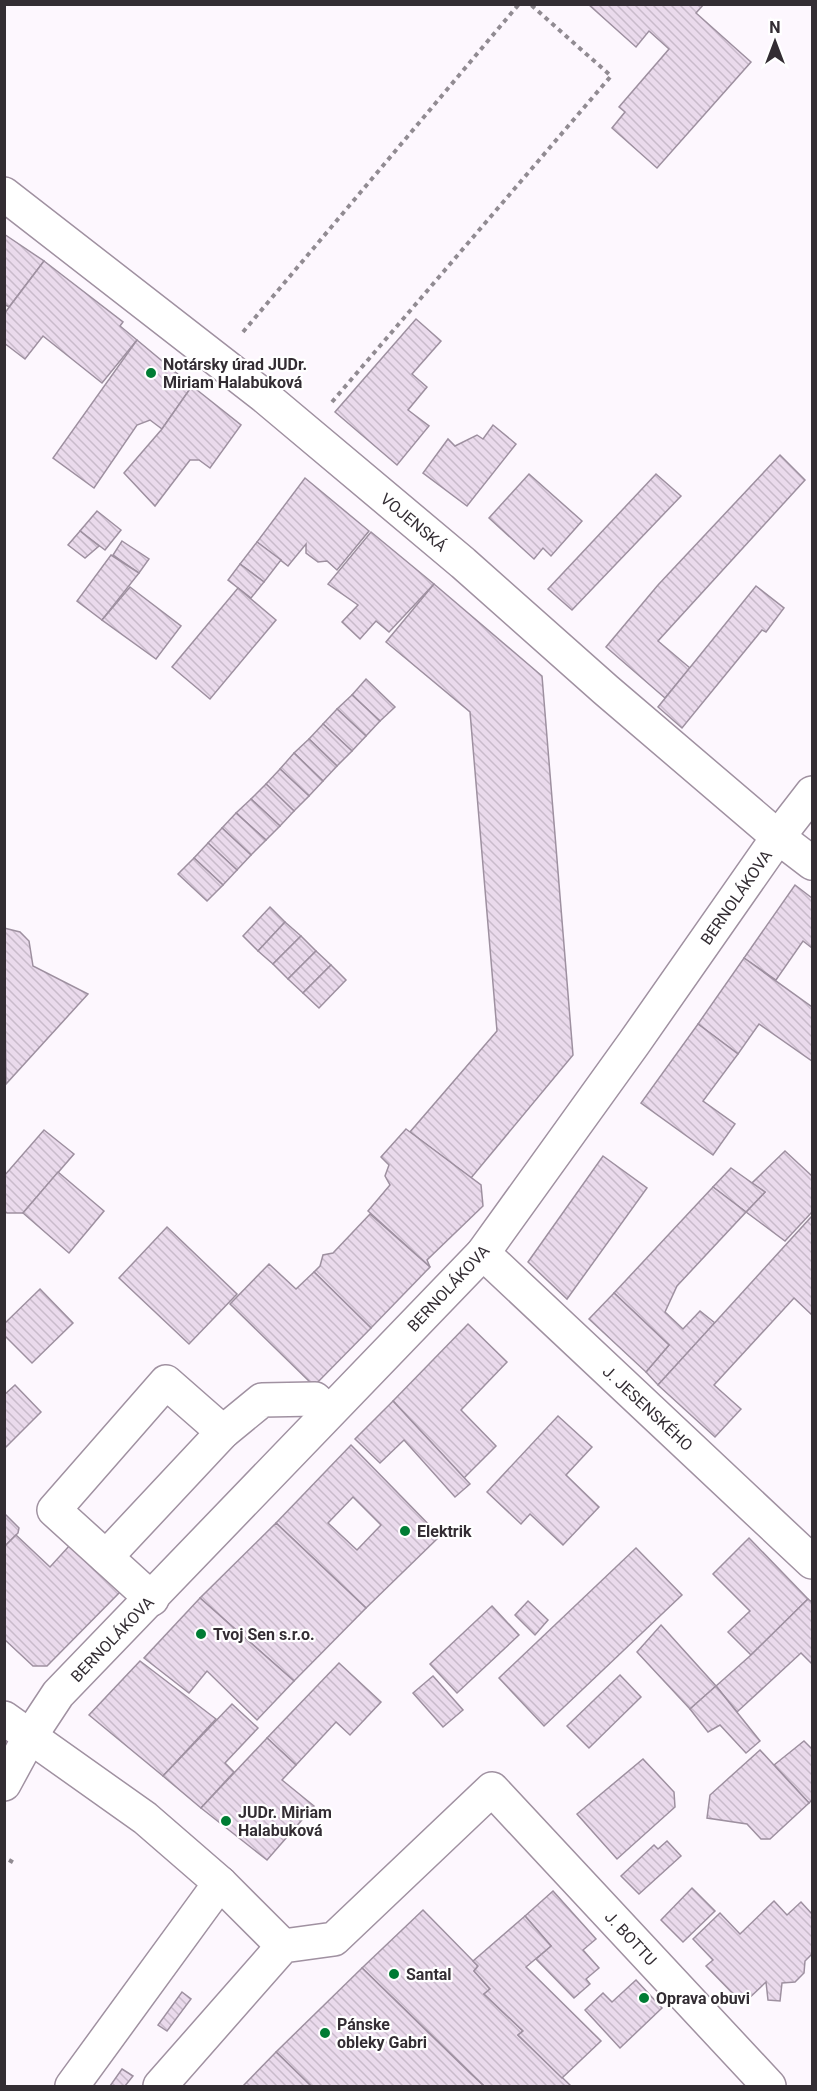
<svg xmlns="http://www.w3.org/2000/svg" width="817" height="2091" font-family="Roboto,sans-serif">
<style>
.building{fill:url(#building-back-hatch);stroke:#9e90a0;stroke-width:1.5;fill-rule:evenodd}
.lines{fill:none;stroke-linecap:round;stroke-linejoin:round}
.minor-casing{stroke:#a091a1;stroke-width:36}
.path{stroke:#918b92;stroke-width:4;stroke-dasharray:4.5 4.5;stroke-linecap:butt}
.minor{stroke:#fff;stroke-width:33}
.poi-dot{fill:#007c34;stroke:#fff;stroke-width:2}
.labels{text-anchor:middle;stroke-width:4.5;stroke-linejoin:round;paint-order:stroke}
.poi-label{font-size:16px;font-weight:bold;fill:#332d33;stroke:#fff;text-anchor:start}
.street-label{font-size:16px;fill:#332d33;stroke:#fff}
</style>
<defs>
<pattern id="building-back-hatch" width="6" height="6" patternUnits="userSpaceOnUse" patternTransform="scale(1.5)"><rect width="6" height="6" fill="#eadaec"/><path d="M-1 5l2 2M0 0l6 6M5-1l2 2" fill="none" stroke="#c9bbcb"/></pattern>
</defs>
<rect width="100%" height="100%" fill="#fdf7fe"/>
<g class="building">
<polygon points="588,4 704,4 696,13 751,62 657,168 612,128 625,112 619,107 669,49 649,31 636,47"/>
<polygon points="4,234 44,261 9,307 4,304"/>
<polygon points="44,261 123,322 120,326 137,340 102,383 43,336 25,359 4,343 4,314"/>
<polygon points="416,319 441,341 412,374 427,387 408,410 429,426 397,465 335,412"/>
<polygon points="137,340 192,386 162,429 150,420 137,425 94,488 53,458"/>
<polygon points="192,386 241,425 210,468 199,460 190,460 155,506 124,473 162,429"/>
<polygon points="493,425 516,444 467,506 423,473 448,439 455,446 477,435 483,439"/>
<polygon points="780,455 805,480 658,641 690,668 665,698 606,647 658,585"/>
<polygon points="529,474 582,521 551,556 543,548 534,559 489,518"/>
<polygon points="656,474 681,496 572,610 548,589"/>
<polygon points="305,478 369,531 337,570 327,561 318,562 306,553 306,544 288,566 257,542"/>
<polygon points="97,511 121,530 105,550 80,531"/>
<polygon points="80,531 99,546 85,558 68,545"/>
<polygon points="371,532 434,584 389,632 376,621 360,639 342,622 358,605 328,584"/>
<polygon points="122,541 149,559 139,573 113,555"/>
<polygon points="257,542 281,560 264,582 240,564"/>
<polygon points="111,555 139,573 102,620 77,601"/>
<polygon points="240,564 264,582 251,598 228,580"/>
<polygon points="434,584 542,676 573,1055 471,1178 410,1132 497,1031 470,712 386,642"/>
<polygon points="756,586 784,608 766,632 762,630 682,728 658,707"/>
<polygon points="130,587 181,626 156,659 102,620"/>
<polygon points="238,588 276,620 210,699 172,667"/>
<polygon points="366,679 395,707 380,721 352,695"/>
<polygon points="352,695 380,721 366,736 337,709"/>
<polygon points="337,709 366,736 352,751 323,724"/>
<polygon points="323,724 352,751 337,766 309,739"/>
<polygon points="309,739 337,766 323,781 294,753"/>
<polygon points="294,753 323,781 309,796 280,769"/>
<polygon points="280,769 309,796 294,811 266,784"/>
<polygon points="266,784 294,811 280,826 251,799"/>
<polygon points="251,799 280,826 266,840 236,813"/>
<polygon points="236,813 266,840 251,855 222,828"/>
<polygon points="222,828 251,855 237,870 208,843"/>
<polygon points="208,843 237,870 223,885 194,858"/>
<polygon points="194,858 223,885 207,901 178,874"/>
<polygon points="795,885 812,898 812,948 803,941 776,980 744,958"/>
<polygon points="270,907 285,922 258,951 243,936"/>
<polygon points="285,922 301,936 273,964 258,951"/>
<polygon points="4,928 20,932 29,941 33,966 88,994 6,1084"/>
<polygon points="301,936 316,951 288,979 273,964"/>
<polygon points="316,951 331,965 303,993 288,979"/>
<polygon points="744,958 812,1007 812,1061 759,1024 738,1054 698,1024"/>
<polygon points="331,965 346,980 319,1008 303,993"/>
<polygon points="698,1024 738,1054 703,1101 735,1124 713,1155 641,1103"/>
<polygon points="406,1129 481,1185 483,1206 427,1260 430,1267 368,1211 390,1185 385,1176 389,1165 381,1157"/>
<polygon points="44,1130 74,1154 23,1213 7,1213 4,1211 4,1176"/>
<polygon points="785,1151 812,1176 812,1212 785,1241 746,1212 765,1192 752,1183"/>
<polygon points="603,1156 647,1188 567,1299 528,1262"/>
<polygon points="731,1168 765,1192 746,1212 713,1187"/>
<polygon points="58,1172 104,1211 69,1253 23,1213"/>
<polygon points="713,1187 746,1212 677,1286 665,1312 683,1329 700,1311 715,1323 658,1385 646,1372 669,1345 614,1293"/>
<polygon points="370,1214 430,1267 371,1328 314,1272 320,1266 323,1255 333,1253"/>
<polygon points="812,1216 812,1315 794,1298 714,1385 741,1409 715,1437 658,1385"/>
<polygon points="167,1227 237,1294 189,1344 119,1278"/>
<polygon points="269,1264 296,1289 314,1272 371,1328 314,1386 230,1304"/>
<polygon points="40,1289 73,1323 32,1363 4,1335 4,1324"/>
<polygon points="614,1293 669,1345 646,1372 589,1319"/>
<polygon points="468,1324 507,1362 461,1410 496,1446 464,1478 393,1401"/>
<polygon points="15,1385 41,1412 4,1449 4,1395"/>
<polygon points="393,1401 470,1484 455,1497 404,1440 380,1463 355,1439"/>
<polygon points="558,1416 592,1447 566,1475 599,1507 563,1545 530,1514 521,1524 487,1492"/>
<path d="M 351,1445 L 440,1536 L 366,1608 L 276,1523 ZM 353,1497 L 381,1525 L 357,1550 L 328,1523 Z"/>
<polygon points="4,1513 19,1528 18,1533 4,1547"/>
<polygon points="276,1523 366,1608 294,1681 200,1598"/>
<polygon points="16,1535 50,1567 70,1545 120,1592 47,1666 33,1666 4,1639 4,1547"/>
<polygon points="749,1538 808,1599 751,1655 728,1632 750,1611 713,1574"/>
<polygon points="636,1548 682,1595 544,1726 499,1678"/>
<polygon points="200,1598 294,1681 257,1720 207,1671 189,1693 144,1658"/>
<polygon points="808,1599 812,1602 812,1664 801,1653 737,1712 716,1686 751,1655"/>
<polygon points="528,1601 548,1620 535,1635 515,1615"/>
<polygon points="492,1606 519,1635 457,1693 430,1664"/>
<polygon points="661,1625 716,1686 690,1709 637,1652"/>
<polygon points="140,1661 216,1719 163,1776 89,1715"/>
<polygon points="339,1663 381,1702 350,1735 336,1722 296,1765 267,1738"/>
<polygon points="620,1675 641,1697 589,1748 567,1726"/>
<polygon points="433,1676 463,1710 443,1727 413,1693"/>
<polygon points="716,1686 760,1741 746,1753 720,1725 708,1732 690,1709"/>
<polygon points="232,1704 258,1728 225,1763 234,1772 201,1808 163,1776"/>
<polygon points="267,1738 296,1765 282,1780 314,1806 267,1860 201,1808"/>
<polygon points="804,1741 812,1749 812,1800 809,1803 774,1765"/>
<polygon points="760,1750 809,1803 770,1839 761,1839 747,1824 707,1818 710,1795"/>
<polygon points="643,1759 674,1792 675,1807 617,1859 577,1814"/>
<polygon points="667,1841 681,1856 639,1894 621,1876 654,1845 658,1849"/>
<polygon points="692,1888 715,1911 683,1942 661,1920"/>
<polygon points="553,1891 596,1939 583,1950 599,1968 586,1979 590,1984 574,1998 536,1959 551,1946 525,1916"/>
<polygon points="774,1901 787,1915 801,1902 812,1914 812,1954 805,1961 804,1973 795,1982 782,1983 780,2001 768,2000 766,1982 743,2004 706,1966 713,1960 693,1939 720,1913 740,1934"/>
<polygon points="423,1910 478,1966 474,1971 490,1989 484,1994 523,2031 518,2035 571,2086 484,2086 362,1968"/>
<polygon points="525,1916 551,1946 526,1967 601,2041 562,2078 518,2035 523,2031 484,1994 490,1989 474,1971 478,1966 473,1961"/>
<polygon points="362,1968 471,2074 484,2086 311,2086 276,2052"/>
<polygon points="636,1980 662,2008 620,2048 585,2010 603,1993 612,2002"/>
<polygon points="182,1992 191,1999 167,2031 158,2025"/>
<polygon points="276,2052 311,2086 243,2086"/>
<polygon points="122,2069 133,2076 125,2086 110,2086"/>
</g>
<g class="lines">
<g class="minor-casing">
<g id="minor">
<polyline points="4,194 264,396 463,563 606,690 778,837 812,863"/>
<polyline points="483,1253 812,1562"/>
<polyline points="106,1557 223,1432 262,1400 315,1399 328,1412"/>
<polyline points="152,1599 54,1510 166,1382 223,1432"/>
<polyline points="4,1718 145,1818 220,1883 283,1946"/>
<polyline points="4,1784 29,1738 58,1694 483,1253 634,1043 778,837 812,793"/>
<polyline points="72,2086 220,1883"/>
<polyline points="160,2086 283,1946 334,1939 492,1789 769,2086"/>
</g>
</g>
<g class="path">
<polyline points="243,332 519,4"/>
<polyline points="332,402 611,76 530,4"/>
<polyline points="9,1860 16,1864"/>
</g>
<use href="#minor" class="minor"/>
</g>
<g class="poi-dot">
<circle cx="151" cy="373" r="6"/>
<circle cx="405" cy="1531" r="6"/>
<circle cx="201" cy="1634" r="6"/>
<circle cx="226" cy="1821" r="6"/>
<circle cx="394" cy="1974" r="6"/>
<circle cx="644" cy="1998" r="6"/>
<circle cx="325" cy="2033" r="6"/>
</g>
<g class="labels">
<g class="poi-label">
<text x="163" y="370">Notársky úrad JUDr.<tspan x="163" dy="18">Miriam Halabuková</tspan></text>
<text x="417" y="1537">Elektrik</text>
<text x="213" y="1640">Tvoj Sen s.r.o.</text>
<text x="238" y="1818">JUDr. Miriam<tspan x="238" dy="18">Halabuková</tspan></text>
<text x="406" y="1980">Santal</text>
<text x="656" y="2004">Oprava obuvi</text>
<text x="337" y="2030">Pánske<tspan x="337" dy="18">obleky Gabri</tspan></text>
</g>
<g class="street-label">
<text transform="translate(414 522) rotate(40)" y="6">VOJENSKÁ</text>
<text transform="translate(736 897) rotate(-55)" y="6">BERNOLÁKOVA</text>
<text transform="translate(448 1288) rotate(-47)" y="6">BERNOLÁKOVA</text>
<text transform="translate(648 1408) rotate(43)" y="6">J. JESENSKÉHO</text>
<text transform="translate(112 1639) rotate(-46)" y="6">BERNOLÁKOVA</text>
<text transform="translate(631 1938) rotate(47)" y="6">J. BOTTU</text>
</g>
</g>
<rect width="817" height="2091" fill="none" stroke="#332d33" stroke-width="12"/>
<g transform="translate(775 42)" stroke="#ffffff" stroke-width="4.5" paint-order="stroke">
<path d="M0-4.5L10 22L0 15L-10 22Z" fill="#332d33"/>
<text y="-9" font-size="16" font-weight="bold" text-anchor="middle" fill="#332d33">N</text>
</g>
</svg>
